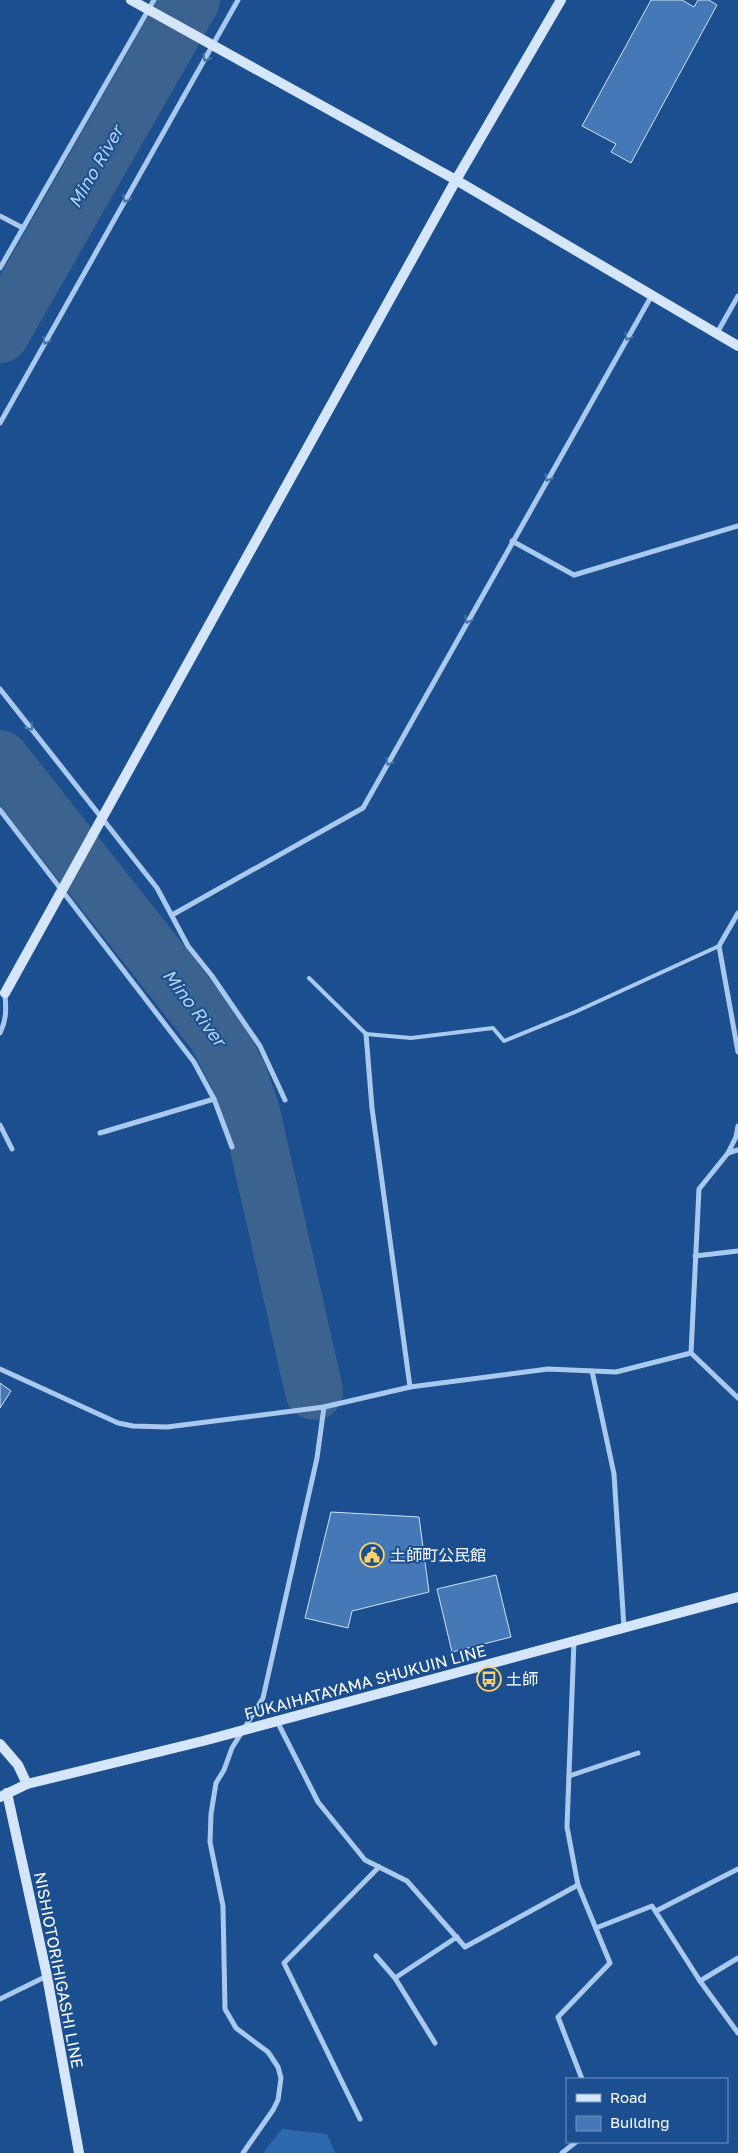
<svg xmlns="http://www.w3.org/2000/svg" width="738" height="2153" font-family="'Golos Text','Noto Sans JP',sans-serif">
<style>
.green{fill:#2e69ad}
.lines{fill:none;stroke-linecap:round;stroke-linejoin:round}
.river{stroke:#3c6290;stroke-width:58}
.building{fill:#4478b7;stroke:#cfe3fa}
.lane{stroke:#a9c9ee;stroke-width:4}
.street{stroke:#a9c9ee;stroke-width:5}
.secondary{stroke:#d6e6fa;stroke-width:10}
.oneway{stroke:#4674ac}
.labels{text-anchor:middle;stroke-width:4;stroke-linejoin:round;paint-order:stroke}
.poi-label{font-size:16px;fill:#fff;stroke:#1b4f8f;text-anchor:start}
.street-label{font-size:16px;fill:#fff;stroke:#1b4f8f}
.water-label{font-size:18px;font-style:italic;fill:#b5d3f5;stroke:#1b4f8f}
</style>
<rect width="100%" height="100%" fill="#1b4f8f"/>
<polygon class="green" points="282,2129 327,2134 335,2153 263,2153"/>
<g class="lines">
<g class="river">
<polyline points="0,334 191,0"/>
<polyline points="0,759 216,1033 239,1077 251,1112 314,1391"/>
</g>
</g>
<g class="building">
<polygon points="651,0 682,0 694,7 698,0 709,0 717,5 631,163 611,152 616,144 582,126"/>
<polygon points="0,1383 11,1391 0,1408"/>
<polygon points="331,1512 419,1517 429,1592 352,1611 348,1628 305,1618"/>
<polygon points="496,1575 511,1637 452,1652 437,1589"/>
</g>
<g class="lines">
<polyline class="lane" points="309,978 366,1034 411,1038 493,1028 504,1041 575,1012 719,946"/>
<g class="street">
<polyline points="0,216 23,228"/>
<polyline points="0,268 154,0"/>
<polyline points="717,333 738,296"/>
<polyline points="0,423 238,0"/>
<polyline points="512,541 574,575 738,526"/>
<polyline points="0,689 157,888 188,946 212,976 260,1046 285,1100"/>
<polyline points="0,810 194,1062 214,1099 232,1147"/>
<polyline points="738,913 719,946 738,1052"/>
<polyline points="172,915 363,808 652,295"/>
<path d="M 0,1033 C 7,1019 6,1008 5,993"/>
<polyline points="366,1034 372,1108 410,1387"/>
<polyline points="0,1125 12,1149"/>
<polyline points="738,1126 736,1137 728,1153 699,1189 691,1353 738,1398"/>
<polyline points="100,1133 214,1099"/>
<polyline points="728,1153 738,1150"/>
<polyline points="695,1256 738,1251"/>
<polyline points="0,1369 118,1423 133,1426 167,1427 324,1407 410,1387 548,1369 616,1372 691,1353"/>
<polyline points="592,1371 614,1474 624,1627"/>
<polyline points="574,1641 567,1827 578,1885 610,1963 558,2017 582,2079"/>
<polyline points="277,1721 318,1802 365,1860 407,1881 465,1947 578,1885"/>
<polyline points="569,1776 638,1753"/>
<polyline points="656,1911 738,1869"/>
<polyline points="596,1928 652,1906 700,1981 738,2033"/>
<polyline points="376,1956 395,1978 435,2043"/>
<polyline points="395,1978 457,1937"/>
<polyline points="700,1981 738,1958"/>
<polyline points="0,1999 47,1976"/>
<polyline points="360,2119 284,1963 379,1867"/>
<polyline points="243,2153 273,2110 278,2100 281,2078 278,2067 268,2052 236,2028 225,2009 223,1906 210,1842 211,1814 216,1783 224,1770 232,1748 263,1698 317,1458 324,1407"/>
<polyline points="562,2153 576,2142"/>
</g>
<g class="secondary">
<polyline points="131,0 456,180 738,346"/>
<polyline points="5,993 456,180 561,0"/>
<polyline points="0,1744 18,1765 27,1784"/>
<polyline points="7,1793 47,1976 79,2153"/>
<polyline points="0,1797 27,1784 203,1741 738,1597"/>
</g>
</g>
<defs><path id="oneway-chevron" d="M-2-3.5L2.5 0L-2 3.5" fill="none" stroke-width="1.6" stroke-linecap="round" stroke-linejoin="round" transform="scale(1.25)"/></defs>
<g class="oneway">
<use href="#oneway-chevron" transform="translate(206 58) rotate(120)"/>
<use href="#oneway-chevron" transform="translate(126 199) rotate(119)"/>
<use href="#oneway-chevron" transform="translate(628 337) rotate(120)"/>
<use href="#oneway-chevron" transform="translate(46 341) rotate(119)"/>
<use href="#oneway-chevron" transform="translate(548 478) rotate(120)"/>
<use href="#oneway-chevron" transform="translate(468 620) rotate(119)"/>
<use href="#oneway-chevron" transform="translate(30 727) rotate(52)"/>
<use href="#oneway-chevron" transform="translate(389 762) rotate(119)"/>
</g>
<defs>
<g id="civic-ring" transform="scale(1.25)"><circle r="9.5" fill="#1b4f8f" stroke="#ffd166" stroke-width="1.5"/><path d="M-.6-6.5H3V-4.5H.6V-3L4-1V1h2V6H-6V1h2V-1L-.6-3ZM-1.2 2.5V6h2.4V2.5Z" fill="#ffd166"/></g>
<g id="bus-ring" transform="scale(1.25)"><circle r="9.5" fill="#1b4f8f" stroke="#ffd166" stroke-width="1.5"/><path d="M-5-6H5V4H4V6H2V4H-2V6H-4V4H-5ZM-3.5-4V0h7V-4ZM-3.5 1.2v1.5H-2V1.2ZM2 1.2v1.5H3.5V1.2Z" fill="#ffd166"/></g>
</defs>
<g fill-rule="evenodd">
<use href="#civic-ring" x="372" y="1555"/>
<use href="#bus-ring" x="489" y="1679"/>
</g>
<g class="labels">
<g class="poi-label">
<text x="390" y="1561">土師町公民館</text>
<text x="506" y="1685">土師</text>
</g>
<g class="street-label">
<text transform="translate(365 1682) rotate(-15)" y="6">FUKAIHATAYAMA SHUKUIN LINE</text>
<text transform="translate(59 1970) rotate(79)" y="6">NISHIOTORIHIGASHI LINE</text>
</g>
<g class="water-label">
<text transform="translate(96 167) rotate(-60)" y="6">Mino River</text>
<text transform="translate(194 1008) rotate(53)" y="6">Mino River</text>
</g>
</g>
<rect x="566" y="2078" width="162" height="65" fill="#1b4f8f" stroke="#7695bc"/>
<rect x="576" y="2094" width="25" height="8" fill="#d6e6fa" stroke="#7695bc"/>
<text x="610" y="2103" font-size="15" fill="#ffffff">Road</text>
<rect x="576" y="2116" width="25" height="15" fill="#4478b7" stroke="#7695bc"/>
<text x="610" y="2128" font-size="15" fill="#ffffff">Building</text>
</svg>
